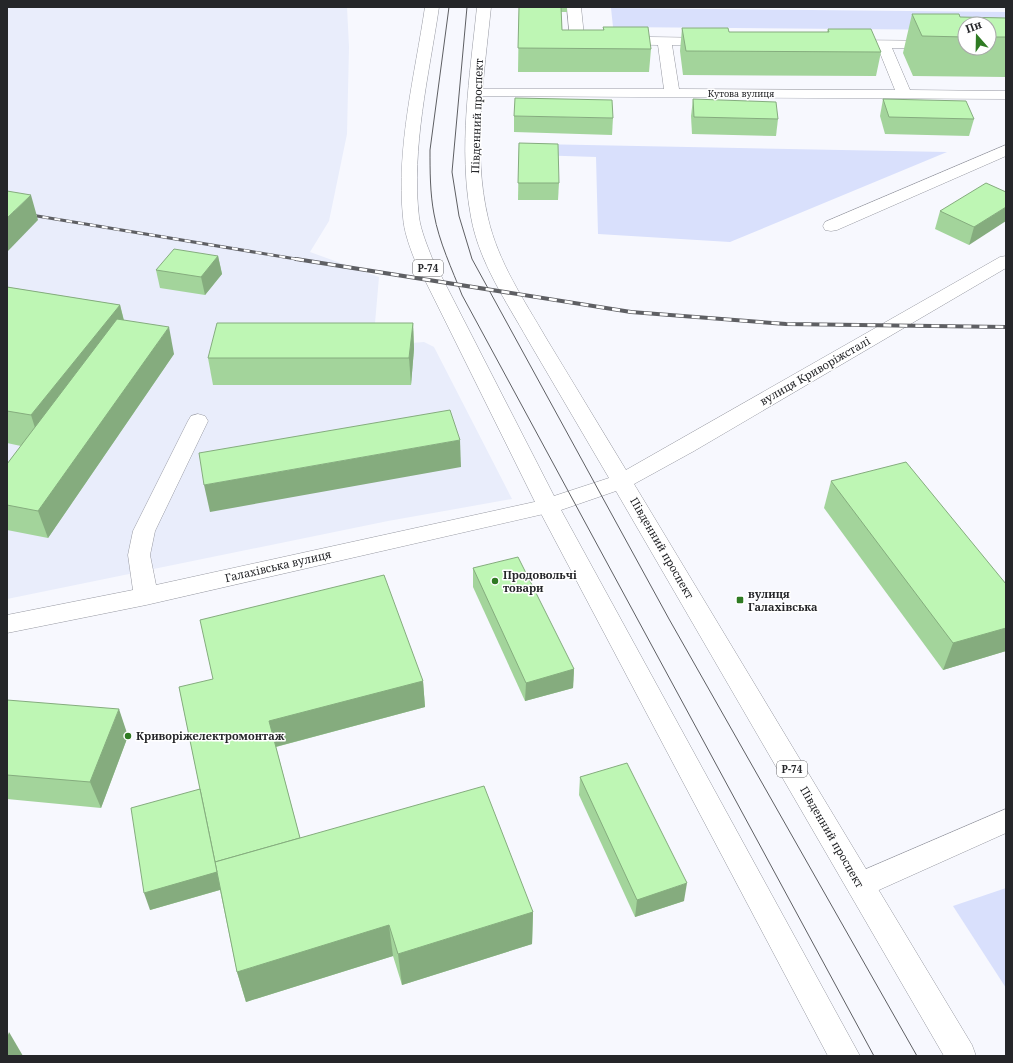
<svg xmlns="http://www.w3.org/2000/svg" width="1013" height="1063" font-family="'Noto Serif',serif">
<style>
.built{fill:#e9edfb}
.green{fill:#d9e0fc}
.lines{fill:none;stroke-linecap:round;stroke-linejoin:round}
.minor-casing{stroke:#9799a2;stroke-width:1}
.major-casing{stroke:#9799a2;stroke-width:1}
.minor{fill:#fff;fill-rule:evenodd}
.major{fill:#fff;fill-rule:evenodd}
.tram{stroke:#5e5f63;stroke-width:1}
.rail-far1-casing{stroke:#5e5f63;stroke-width:3}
.rail-casing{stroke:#5e5f63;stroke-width:4}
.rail-far1{stroke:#fff;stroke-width:2;stroke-dasharray:6;stroke-linecap:butt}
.rail{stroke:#fff;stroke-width:2.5;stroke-dasharray:8;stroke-linecap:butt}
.wall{fill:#a3d49b;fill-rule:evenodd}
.shaded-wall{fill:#85ac7e}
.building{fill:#bef6b4;stroke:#85ac7e}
.poi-dot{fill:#2f7b23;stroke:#fff;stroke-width:1.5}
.labels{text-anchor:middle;stroke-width:3;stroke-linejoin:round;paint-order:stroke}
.far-street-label{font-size:9px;fill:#252629;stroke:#fff}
.shield{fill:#fff;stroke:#666769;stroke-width:1}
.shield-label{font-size:10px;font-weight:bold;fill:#252629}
.street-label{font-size:11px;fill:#252629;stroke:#fff}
.poi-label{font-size:11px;font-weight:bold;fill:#252629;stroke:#fff;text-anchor:start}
</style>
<rect width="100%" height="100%" fill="#f7f8fe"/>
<polygon class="built" points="7,7 347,7 349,47 347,134 329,221 310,252 379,277 373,346 424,342 434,347 512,499 388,521 7,599"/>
<g class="green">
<polygon points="611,8 1006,12 1006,30 989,24 965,24 965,30 613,27"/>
<polygon points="536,144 947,152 730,242 598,234 596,157 534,155"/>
<polygon points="1006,888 1006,988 953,906"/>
</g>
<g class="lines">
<g class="minor-casing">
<g id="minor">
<polygon points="567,7 581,7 584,36 716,38 718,41 716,44 711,45 672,45 679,89 895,90 878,48 847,47 842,46 840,43 842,40 965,41 965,48 970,48 965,49 892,48 910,90 1006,91 1006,99 472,96 470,93 472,90 477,89 664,89 658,45 572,43 570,40"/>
<polygon points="1006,145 1006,156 837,230 831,231 825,230 823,226 825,222"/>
<polygon points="198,414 205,416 208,421 155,531 150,555 156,585 548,499 556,501 559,506 556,511 548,513 146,605 7,633 7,615 133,590 128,555 133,531 188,421 191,416"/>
<polygon points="1006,809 1006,833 870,894 860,897 850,894 846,885 850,876"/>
</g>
</g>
<g class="major-casing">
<path id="major" d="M 425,7 L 439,7 C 429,75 411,148 419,217 C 421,231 427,245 432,258 L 554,496 L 609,478 C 582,432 555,386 528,340 C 506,301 479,262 471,217 C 458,148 470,76 477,7 L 491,7 C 484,76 472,150 488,218 C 498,262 524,300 546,338 C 573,382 599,426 626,470 L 1000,257 L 1006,256 L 1006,268 L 694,451 L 634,484 L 972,1045 L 976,1056 L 944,1056 L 616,491 L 561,510 L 860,1056 L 828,1056 L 537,506 L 414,258 C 409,245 404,231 403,217 C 396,147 415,75 425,7 Z"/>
</g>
<use href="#minor" class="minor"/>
<use href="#major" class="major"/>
<g class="tram">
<path d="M 449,7 L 430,150 C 430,171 430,193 434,214 C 439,242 452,269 462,295 L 874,1056"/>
<polyline points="467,7 452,172 459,216 472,259 669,619 917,1056"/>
</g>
<g class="rail-far1-casing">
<polyline id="rail-far1" points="7,211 302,260"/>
</g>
<g class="rail-casing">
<polyline id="rail" points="296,259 631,312 786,324 1006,327"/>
</g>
<use href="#rail-far1" class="rail-far1"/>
<use href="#rail" class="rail"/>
</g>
<g class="wall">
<polygon points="519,7 567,7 567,12 561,12 562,30 603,30 603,27 651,49 649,72 518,72"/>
<path d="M 912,14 L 960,17 L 1006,18 L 1006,77 L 913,76 L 903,53 ZM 989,24 L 989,48 L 965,48 L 965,37 Z"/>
<polygon points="682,28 729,32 827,32 828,29 881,52 876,76 683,75 680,51"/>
<polygon points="693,99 778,119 776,136 692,134 691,116"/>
<polygon points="883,99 974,119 969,136 885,134 880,116"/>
<polygon points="514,116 613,118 612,135 514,132"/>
<polygon points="519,143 559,183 558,200 518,200"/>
<polygon points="1006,192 969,245 935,229 940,211"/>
<polygon points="218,256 222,274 205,295 160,288 156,270"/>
<polygon points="7,287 120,305 124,320 174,354 48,538 7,530 7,464 21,446 7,443"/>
<polygon points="413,323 414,349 411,385 213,385 208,358"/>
<polygon points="831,481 1006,584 1006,651 943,670 824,508"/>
<polygon points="473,568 574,669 573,688 525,701 473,587"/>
<polygon points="423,681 425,707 276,747 300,838 533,912 532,944 402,985 393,956 246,1002 237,972 220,890 150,910 200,789 179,687"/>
<polygon points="7,700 128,736 101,808 7,799"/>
<polygon points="580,777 684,901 635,917 579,795"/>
</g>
<g class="shaded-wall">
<polygon points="31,195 38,220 7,252 7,218"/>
<polygon points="1006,207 1006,221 969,245 974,227"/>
<polygon points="218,256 222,274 205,295 201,277"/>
<polygon points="120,305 128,338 42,450 31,415"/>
<polygon points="413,323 414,349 411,385 409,358"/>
<polygon points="169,327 174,354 48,538 38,511"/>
<polygon points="460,440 461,467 210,512 204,485"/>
<polygon points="1006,628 1006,651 943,670 953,643"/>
<polygon points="574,669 573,688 525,701 526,683"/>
<polygon points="423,681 425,707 275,747 269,721"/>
<polygon points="119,709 128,736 101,808 90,782"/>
<polygon points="217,868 223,889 150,910 144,893"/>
<polygon points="687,883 684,901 635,917 637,900"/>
<polygon points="533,912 532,944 402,985 398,954"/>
<polygon points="389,925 393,956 246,1002 237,972"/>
<polygon points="9,1032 23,1056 7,1056 7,1038"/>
</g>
<g class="building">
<polygon points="519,7 561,7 562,30 604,30 603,27 648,27 651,49 518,48"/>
<polygon points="912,14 959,14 960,17 1006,18 1006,37 989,37 989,24 965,24 965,37 922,36"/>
<polygon points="682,28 728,28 729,32 829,32 828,29 871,29 881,52 686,51"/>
<polygon points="515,98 612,100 613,118 514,116"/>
<polygon points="693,99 776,102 778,119 694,117"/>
<polygon points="883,99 966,101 974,119 889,117"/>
<polygon points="519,143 558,144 559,183 518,183"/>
<polygon points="986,183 1006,192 1006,207 974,227 940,211"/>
<polygon points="7,191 31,195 7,218"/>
<polygon points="174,249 218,256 201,277 156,270"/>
<polygon points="7,287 120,305 31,415 7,411"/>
<polygon points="117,319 169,327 38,511 7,505 7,464"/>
<polygon points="217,323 413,323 409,358 208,358"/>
<polygon points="450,410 460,440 204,485 199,453"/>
<polygon points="906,462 1006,584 1006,628 953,643 831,481"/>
<polygon points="518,557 574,669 526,683 473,568"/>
<polygon points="384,575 423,681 269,721 300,838 215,862 179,687 213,679 200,620"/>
<polygon points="7,700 119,709 90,782 7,775"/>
<polygon points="627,763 687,883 637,900 580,777"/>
<polygon points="484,786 533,912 398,954 389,925 237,972 215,862"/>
<polygon points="200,789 215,862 217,872 144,893 131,808"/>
</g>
<g class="poi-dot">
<circle cx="495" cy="581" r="4"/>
<rect x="736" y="596" width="8" height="8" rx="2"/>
<circle cx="128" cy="736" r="4"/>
</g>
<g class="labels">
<g class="far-street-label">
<text x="741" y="97">Кутова вулиця</text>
</g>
<g class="shield">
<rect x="413" y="260" width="30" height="16" rx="3"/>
<rect x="777" y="761" width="30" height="16" rx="3"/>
</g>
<g class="shield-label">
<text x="428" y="272">Р-74</text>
<text x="792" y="773">Р-74</text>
</g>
<g class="street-label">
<text transform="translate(477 116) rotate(-88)" y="4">Південний проспект</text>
<text transform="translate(815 371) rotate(-30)" y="4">вулиця Криворіжсталі</text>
<text transform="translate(662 548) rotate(60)" y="4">Південний проспект</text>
<text transform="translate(278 566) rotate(-13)" y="4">Галахівська вулиця</text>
<text transform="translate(832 837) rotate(60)" y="4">Південний проспект</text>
</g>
<g class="poi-label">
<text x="503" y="579">Продовольчі<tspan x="503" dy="13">товари</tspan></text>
<text x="748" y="598">вулиця<tspan x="748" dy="13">Галахівська</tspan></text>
<text x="136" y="740">Криворіжелектромонтаж</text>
</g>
</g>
<rect width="1013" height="1063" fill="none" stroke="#252629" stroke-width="16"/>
<g transform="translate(977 36) rotate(340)"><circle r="19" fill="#ffffff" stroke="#a8a8a9"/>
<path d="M0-3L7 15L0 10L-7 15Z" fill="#2f7b23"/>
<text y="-6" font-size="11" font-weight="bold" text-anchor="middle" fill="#252629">Пн</text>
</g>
</svg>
